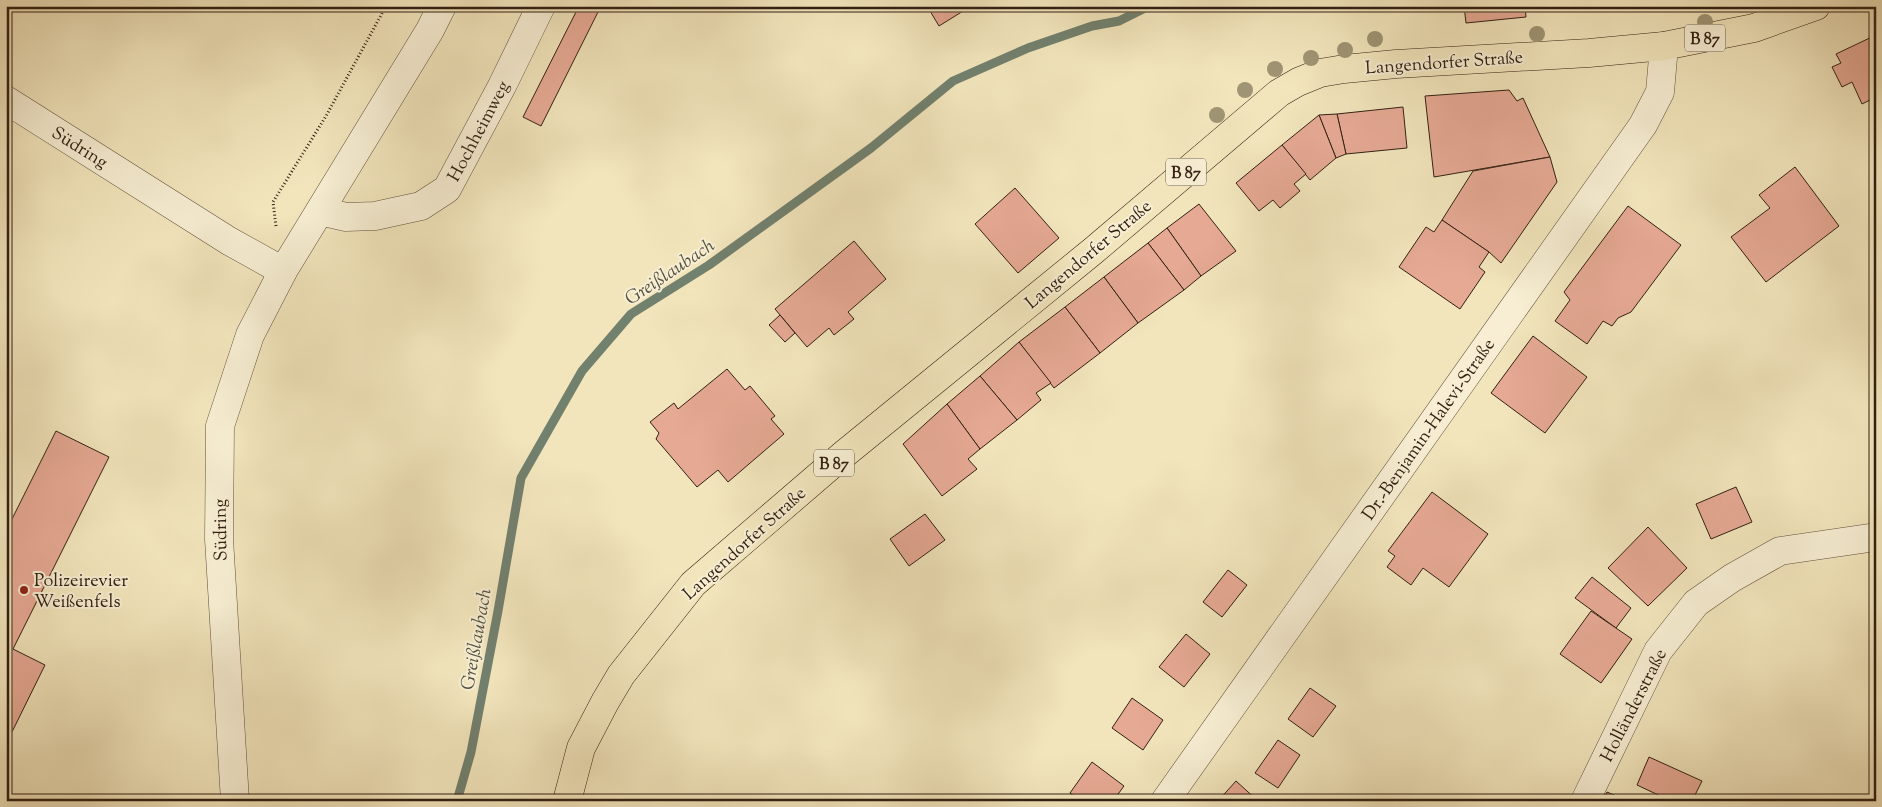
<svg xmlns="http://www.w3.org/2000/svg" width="1882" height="807" font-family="'Sorts Mill Goudy',serif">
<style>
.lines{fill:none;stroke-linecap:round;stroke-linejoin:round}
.stream{stroke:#72806e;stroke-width:9}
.building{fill:#e6a994;stroke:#322013}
.minor-casing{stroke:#62513d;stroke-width:29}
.major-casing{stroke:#322013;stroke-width:29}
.path{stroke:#322013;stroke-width:3;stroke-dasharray:1 2.5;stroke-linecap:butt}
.minor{stroke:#f7eed3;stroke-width:28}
.major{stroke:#f2e5bc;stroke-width:28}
.tree{fill:#9f9474}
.poi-dot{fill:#8f2418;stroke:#f7eed3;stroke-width:2}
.labels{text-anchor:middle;stroke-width:4;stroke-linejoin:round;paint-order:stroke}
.shield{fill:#f7eed3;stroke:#6d5e4d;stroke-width:1}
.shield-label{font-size:16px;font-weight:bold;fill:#322013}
.street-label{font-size:18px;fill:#322013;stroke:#f7eed3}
.poi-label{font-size:18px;fill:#322013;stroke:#f7eed3;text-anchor:start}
.water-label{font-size:19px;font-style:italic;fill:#525040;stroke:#f7eed3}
</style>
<rect width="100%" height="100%" fill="#f2e5bc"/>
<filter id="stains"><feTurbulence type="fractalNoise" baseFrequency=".004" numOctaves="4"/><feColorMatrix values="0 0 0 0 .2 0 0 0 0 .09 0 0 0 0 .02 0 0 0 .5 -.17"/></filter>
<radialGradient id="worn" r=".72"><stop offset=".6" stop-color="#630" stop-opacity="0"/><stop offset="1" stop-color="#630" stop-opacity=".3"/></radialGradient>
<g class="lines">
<polyline class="stream" points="457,801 471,752 498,611 521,478 582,371 631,314 709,265 871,148 953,81 1028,48 1092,26 1119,21 1149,6"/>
</g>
<g class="building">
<polygon points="579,6 601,6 541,126 523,117"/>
<polygon points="927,6 968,6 968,8 939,26"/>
<polygon points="1464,6 1525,6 1526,17 1466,23"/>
<polygon points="1876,35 1876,97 1862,104 1852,82 1842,87 1832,67 1841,63 1836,54"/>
<polygon points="1509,90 1517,101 1523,98 1550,157 1434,177 1425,96"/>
<polygon points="1403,107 1407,148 1346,154 1337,114"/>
<polygon points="1337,114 1346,154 1336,158 1319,115"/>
<polygon points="1319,115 1336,158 1310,180 1282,145"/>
<polygon points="1282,145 1306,174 1294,184 1300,191 1280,208 1273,200 1259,211 1236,183"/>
<polygon points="1550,157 1557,182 1501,263 1489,252 1442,220 1473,171"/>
<polygon points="1795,167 1839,226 1766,282 1731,237 1770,208 1759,195"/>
<polygon points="1015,188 1059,238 1018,273 975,224"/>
<polygon points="1199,204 1236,251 1201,276 1167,228"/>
<polygon points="1628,206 1681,245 1631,312 1618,318 1612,326 1603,321 1587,344 1555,321 1570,300 1564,292"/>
<polygon points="1442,220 1489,252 1479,267 1485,272 1460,309 1399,267 1426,227 1434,232"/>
<polygon points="1167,228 1201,276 1184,290 1148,243"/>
<polygon points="854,241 886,279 848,312 854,319 834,335 829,328 807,347 775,309"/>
<polygon points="1148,243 1184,290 1138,323 1104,277"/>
<polygon points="1104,277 1138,323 1100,353 1065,307"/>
<polygon points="1065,307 1100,353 1054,388 1019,342"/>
<polygon points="780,315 795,333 785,342 769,325"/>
<polygon points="1533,336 1587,377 1545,433 1491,393"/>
<polygon points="1019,342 1051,383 1036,393 1041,400 1017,420 980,376"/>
<polygon points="727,369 745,390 750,386 775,416 771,419 784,434 728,482 718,470 697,487 656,439 659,433 650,422 674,403 678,409"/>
<polygon points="980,376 1017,420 980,449 947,404"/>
<polygon points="947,404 980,449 968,459 977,469 942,496 903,444"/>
<polygon points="56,431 109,457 13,649 45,665 10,736 6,734 6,531"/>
<polygon points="1736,487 1752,522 1711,539 1696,504"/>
<polygon points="1432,492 1488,534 1449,587 1423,568 1411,585 1387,567 1395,556 1388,551"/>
<polygon points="925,514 945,540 909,566 890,539"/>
<polygon points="1648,527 1687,568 1648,606 1608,568"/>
<polygon points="1228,570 1247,585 1222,617 1203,602"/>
<polygon points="1592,577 1631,608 1616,628 1575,598"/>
<polygon points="1591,611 1632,639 1601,683 1560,654"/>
<polygon points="1186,634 1210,654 1184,687 1159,667"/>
<polygon points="1310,688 1336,706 1313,737 1288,719"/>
<polygon points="1132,698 1163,720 1143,750 1112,728"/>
<polygon points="1278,740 1300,755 1278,788 1255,773"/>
<polygon points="1649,757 1702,781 1692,801 1671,801 1637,785"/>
<polygon points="1092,762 1124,786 1113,801 1080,801 1070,793"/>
<polygon points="1236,781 1258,801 1218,801"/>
<polygon points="1607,792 1628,801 1603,801"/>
</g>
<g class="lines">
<g class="minor-casing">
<g id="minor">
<polyline points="6,100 229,241 283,271"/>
<polyline points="320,211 346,217 375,216 421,206 447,189 502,86 541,6"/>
<polyline points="235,801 219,539 220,426 250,335 283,271 430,30 442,6"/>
<polyline points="1165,801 1643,125 1660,92 1664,46"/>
<polyline points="1585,801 1658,651 1696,603 1732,578 1780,551 1876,537"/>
</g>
</g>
<g class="major-casing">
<polyline id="major" points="567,801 581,748 605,702 621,675 693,584 843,455 1093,251 1279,93 1298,82 1320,73 1344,69 1396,64 1589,53 1664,46 1754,28 1816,6"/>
</g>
<polyline class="path" points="276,226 273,202 326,116 386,6"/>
<use href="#minor" class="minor"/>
<use href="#major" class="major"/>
</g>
<g class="tree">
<circle cx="1705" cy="22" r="8"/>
<circle cx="1537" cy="34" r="8"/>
<circle cx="1375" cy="39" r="8"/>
<circle cx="1345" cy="50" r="8"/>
<circle cx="1311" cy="58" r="8"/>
<circle cx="1275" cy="69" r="8"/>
<circle cx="1245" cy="90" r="8"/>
<circle cx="1217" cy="115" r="8"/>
</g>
<circle class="poi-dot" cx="24" cy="590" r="5"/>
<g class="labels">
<g class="shield">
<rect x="1685" y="24.5" width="40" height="27" rx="4"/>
<rect x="1166" y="158.5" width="40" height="27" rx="4"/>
<rect x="814" y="449.5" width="40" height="27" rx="4"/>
</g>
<g class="shield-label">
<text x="1705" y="44">B 87</text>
<text x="1186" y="178">B 87</text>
<text x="834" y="469">B 87</text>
</g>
<g class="street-label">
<text transform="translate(1444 62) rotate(-4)" y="6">Langendorfer Straße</text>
<text transform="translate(478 131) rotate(-62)" y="6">Hochheimweg</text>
<text transform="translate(80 147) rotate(32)" y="6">Südring</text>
<text transform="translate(1088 254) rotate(-40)" y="6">Langendorfer Straße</text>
<text transform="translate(1428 429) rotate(-55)" y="6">Dr.-Benjamin-Halevi-Straße</text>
<text transform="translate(220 530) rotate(-91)" y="6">Südring</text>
<text transform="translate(744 543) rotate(-42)" y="6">Langendorfer Straße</text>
<text transform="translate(1633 705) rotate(-63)" y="6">Holländerstraße</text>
</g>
<g class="poi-label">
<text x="34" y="586">Polizeirevier<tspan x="34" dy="21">Weißenfels</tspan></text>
</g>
<g class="water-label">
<text transform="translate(669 271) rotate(-34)" y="7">Greißlaubach</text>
<text transform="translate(475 639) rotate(-80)" y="7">Greißlaubach</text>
</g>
</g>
<rect width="1882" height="807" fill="none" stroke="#f2e5bc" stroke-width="25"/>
<rect x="8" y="8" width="1867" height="792" fill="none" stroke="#322013" stroke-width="2.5"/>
<rect x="12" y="12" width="1857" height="782" fill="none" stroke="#322013"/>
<rect width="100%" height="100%" filter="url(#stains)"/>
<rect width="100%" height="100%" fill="url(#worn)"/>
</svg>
